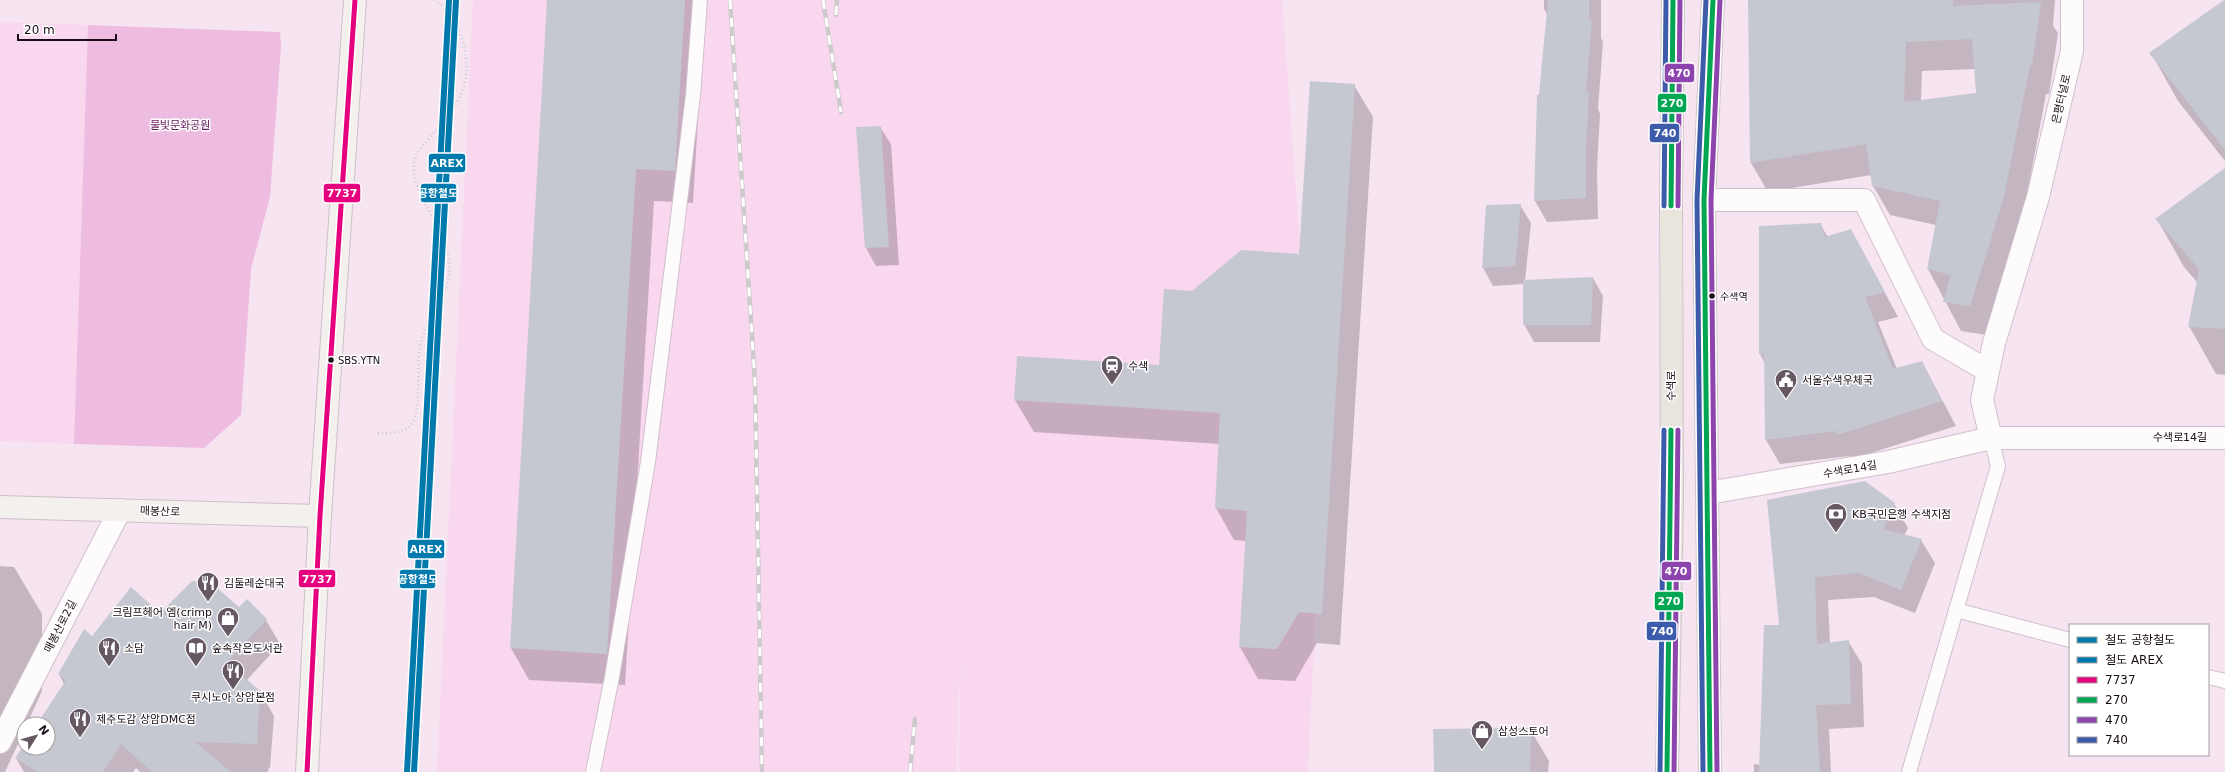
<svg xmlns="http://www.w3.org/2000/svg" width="2225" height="772" font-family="'DejaVu Sans','Noto Sans KR',sans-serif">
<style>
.built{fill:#f9d7ef}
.green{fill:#eebce1}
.shadow{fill:#0003;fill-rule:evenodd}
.building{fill:#c6c8d1;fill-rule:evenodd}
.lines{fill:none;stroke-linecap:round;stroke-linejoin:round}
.lane-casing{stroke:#cfc0cb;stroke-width:16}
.street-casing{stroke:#cfc0cb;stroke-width:24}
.secondary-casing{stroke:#cfc0cb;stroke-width:24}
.primary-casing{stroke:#cec5cb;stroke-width:24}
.path{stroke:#d1cbcf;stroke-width:2.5;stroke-dasharray:1 3;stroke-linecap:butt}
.lane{stroke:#fefbfd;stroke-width:14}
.street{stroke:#fefbfd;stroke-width:22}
.secondary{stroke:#f3f0ed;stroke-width:22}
.primary{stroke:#e9e4dc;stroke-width:22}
.rail-casing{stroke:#cdc9cc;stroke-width:4.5}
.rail{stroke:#fff;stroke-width:3;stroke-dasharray:9;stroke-linecap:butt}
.bus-1-casing{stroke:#fff;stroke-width:8}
.bus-2-casing{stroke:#fff;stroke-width:8}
.bus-3-casing{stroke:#fff;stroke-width:8}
.bus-4-casing{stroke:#fff;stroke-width:8}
.bus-1{stroke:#e5007d;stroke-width:5}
.bus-2{stroke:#00a651;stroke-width:5}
.bus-3{stroke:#8e44ad;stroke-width:5}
.bus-4{stroke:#3d5bab;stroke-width:5}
.rail-1-casing{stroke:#fff;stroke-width:9}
.rail-2-casing{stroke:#fff;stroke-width:9}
.rail-1{stroke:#0079ac;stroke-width:6}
.rail-2{stroke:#0079ac;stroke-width:6}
.bus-dot{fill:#190c16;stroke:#fff;stroke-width:1.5}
.labels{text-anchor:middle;stroke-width:3;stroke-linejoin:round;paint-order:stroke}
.bus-label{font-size:10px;fill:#190c16;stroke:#fff;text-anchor:start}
.street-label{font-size:11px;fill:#190c16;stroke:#fff}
.park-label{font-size:11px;fill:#661959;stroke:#fff}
.poi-label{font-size:11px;fill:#190c16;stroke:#fff;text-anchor:start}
.line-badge{stroke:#fff;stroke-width:1.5}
.badge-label{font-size:11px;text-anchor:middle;font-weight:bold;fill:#fff}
</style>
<rect width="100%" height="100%" fill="#f6e4f0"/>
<g class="built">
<polygon points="473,0 1282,0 1320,513 1308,772 959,772 961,644 956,772 437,772"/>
<polygon points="0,22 88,25 74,444 0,441"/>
</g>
<polygon class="green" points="88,25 280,32 281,46 270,197 251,269 241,415 204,448 74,444"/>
<g class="shadow">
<polygon points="548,0 705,0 693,203 654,201 625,685 529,680 511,648"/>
<polygon points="1544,0 1601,0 1601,38 1603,42 1598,109 1600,114 1597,169 1598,219 1547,222 1535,201 1540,95 1548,16 1544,9"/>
<path d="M 1749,0 L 2055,0 L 2053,26 L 2058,33 L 2049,94 L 2046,94 L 2021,226 L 1987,335 L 1961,331 L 1928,269 L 1936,225 L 1890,215 L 1873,186 L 1871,175 L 1768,192 L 1751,163 ZM 1975,69 L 1977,94 L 1921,101 L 1922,71 Z"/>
<polygon points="2225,1 2225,161 2178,101 2151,53"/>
<polygon points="1354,85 1373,117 1340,645 1317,643 1295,681 1258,679 1240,647 1246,541 1234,540 1216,508 1220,444 1034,432 1015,400 1160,366 1193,292 1300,255"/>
<polygon points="880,127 891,144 899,265 876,266 866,248 857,128"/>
<polygon points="2225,174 2225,375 2216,374 2189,326 2197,282 2184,267 2157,219"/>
<polygon points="1520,205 1531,223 1525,281 1593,278 1603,296 1600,342 1534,342 1524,324 1524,284 1493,286 1483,268 1487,206"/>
<polygon points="1820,224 1828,237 1851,230 1898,317 1878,322 1897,369 1922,362 1956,426 1852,459 1850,456 1780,464 1766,440 1765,364 1760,354"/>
<polygon points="1768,501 1894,504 1908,528 1904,536 1921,540 1935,563 1915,613 1874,597 1828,600 1830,643 1848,641 1862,664 1864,727 1829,729 1831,772 1754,772 1754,764 1760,765 1780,626"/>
<polygon points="0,566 14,567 42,614 42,691 27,724 24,724 24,731 5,772 0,772"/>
<polygon points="247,600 266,620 280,644 247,680 260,691 274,716 270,768 269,768 268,772 140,772 136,768 133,772 24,772 16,758 24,746 48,748 48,724 38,724 64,684 59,674 92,637 160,614 239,608"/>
<polygon points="1530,729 1549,761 1548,772 1435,772"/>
</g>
<g class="building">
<polygon points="547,0 685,0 675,171 636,169 607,654 510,648"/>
<polygon points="1548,0 1589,0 1589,20 1592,20 1586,92 1589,92 1586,147 1586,198 1534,201 1537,95 1539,94"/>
<path d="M 1748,0 L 1953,0 L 1953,6 L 2041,2 L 2032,65 L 2030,65 L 2004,197 L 1970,306 L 1943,302 L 1951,275 L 1927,269 L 1940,201 L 1872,186 L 1866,144 L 1750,163 ZM 1972,39 L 1976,93 L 1904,102 L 1906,42 Z"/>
<polygon points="2224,0 2225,0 2225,150 2149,53"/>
<polygon points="1310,81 1355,84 1322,614 1299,612 1277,649 1239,647 1247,511 1215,508 1220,413 1014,400 1017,356 1159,365 1164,289 1192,291 1241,250 1299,254"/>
<polygon points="881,126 889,247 865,248 856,127"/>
<polygon points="2225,168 2225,329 2188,327 2199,269 2155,219"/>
<polygon points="1521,204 1515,266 1482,268 1486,205"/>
<polygon points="1821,223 1825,237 1851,229 1885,292 1865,297 1893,369 1922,361 1942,401 1837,435 1836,431 1765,440 1764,353 1759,354 1759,226"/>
<polygon points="1593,277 1591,325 1523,325 1523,280"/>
<polygon points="1865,481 1895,503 1883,529 1922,539 1901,590 1859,573 1815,577 1817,644 1849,640 1851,704 1816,705 1820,772 1759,772 1764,625 1779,625 1767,500"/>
<polygon points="192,581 209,581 239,607 247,599 267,619 227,662 260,691 257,744 195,742 231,772 152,772 121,744 103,772 38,772 15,758 24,745 24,748 48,748 48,724 37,724 66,680 58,674 84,629 92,636 131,587 160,613"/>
<polygon points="1531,728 1530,772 1434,772 1433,729"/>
</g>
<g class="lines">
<g class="lane-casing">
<g id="lane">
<polyline points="1956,610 2070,640"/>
<polyline points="2208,677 2225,681"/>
<polyline points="593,772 612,677 648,462 693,95 700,0"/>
<polyline points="1909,772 1998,466 1991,438"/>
</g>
</g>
<g class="street-casing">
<g id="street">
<polyline points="1704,200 1864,200 1933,339 1988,371"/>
<polyline points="1991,438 1982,400 1994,343 2038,197 2072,51 2072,0"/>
<polyline points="1708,493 1888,462 1991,438 2225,438"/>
<polyline points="0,742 120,510"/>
</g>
</g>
<g class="secondary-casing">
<g id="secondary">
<polyline points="0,507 320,516"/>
<polyline points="307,772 320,516 355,0"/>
</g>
</g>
<g class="primary-casing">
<g id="primary">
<polyline points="1667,772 1672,497 1671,200 1673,0"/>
<polyline points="1710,772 1704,200 1713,0"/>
</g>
</g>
<path class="path" d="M 378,433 C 390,433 403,434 412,424 C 422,411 416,364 420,346 C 426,316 454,295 449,259 C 445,226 411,196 414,164 C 414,154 421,148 427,141 C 455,108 475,88 463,42 C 458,25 450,9 435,0"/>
<use href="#lane" class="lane"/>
<use href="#street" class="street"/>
<use href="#secondary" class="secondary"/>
<use href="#primary" class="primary"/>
<g class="rail-casing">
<g id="rail">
<polyline points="730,0 755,382 762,772"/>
<polyline points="823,0 841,112"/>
<polyline points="836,15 837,0"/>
<polyline points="910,772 915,719"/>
</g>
</g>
<use href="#rail" class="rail"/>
<g class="bus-1-casing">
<polyline id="bus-1" points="307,772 320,516 355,0"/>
</g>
<g class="bus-2-casing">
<g id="bus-2">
<polyline points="1671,206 1673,0"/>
<polyline points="1667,772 1671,430"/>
<polyline points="1710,772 1704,200 1713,0"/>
</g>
</g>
<g class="bus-3-casing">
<g id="bus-3">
<polyline points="1678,206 1680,0"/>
<polyline points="1674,772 1678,430"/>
<polyline points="1717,772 1711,200 1720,0"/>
</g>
</g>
<g class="bus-4-casing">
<g id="bus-4">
<polyline points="1664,206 1666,0"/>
<polyline points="1660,772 1664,430"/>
<polyline points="1703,772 1697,200 1706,0"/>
</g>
</g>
<use href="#bus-1" class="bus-1"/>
<use href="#bus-2" class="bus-2"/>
<use href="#bus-3" class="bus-3"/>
<use href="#bus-4" class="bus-4"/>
<g class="rail-1-casing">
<polyline id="rail-1" points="407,772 449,0"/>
</g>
<g class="rail-2-casing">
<polyline id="rail-2" points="414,772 456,0"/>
</g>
<use href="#rail-1" class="rail-1"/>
<use href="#rail-2" class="rail-2"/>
</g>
<defs>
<g id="station-pin" transform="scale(1.15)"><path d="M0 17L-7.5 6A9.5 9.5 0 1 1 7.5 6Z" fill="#665862" stroke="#fff"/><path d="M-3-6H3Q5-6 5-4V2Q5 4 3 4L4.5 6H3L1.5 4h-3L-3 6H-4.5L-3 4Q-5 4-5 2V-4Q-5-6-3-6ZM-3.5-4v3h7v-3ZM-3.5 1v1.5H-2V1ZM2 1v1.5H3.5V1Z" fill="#fff"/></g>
<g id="civic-pin" transform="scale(1.15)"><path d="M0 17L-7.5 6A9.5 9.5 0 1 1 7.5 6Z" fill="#665862" stroke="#fff"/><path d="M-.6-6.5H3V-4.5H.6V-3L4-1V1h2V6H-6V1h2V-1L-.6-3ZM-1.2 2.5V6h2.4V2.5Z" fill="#fff"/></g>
<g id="bank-pin" transform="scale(1.15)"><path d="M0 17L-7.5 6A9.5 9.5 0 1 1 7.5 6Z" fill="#665862" stroke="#fff"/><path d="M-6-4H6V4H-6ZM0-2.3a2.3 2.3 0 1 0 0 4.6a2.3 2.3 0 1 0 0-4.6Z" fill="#fff"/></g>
<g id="restaurant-pin" transform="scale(1.15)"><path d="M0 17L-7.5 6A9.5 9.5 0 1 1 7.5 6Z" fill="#665862" stroke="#fff"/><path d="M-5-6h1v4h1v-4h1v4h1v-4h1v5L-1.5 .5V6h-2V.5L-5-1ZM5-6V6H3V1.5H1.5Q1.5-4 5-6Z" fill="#fff"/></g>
<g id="shop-pin" transform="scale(1.15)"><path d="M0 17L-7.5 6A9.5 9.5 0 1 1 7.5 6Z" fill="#665862" stroke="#fff"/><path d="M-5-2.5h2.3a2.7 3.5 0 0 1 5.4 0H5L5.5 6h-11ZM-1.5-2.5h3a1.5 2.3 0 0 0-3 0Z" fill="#fff"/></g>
<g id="library-pin" transform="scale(1.15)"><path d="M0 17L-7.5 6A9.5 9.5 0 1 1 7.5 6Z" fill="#665862" stroke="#fff"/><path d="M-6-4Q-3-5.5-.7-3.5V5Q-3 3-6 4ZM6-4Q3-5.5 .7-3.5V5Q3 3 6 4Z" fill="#fff"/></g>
</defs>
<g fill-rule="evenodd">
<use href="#station-pin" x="1112" y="366"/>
<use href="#civic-pin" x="1786" y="380"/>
<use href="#bank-pin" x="1836" y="514"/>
<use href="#restaurant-pin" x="208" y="583"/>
<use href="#shop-pin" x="228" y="618"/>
<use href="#restaurant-pin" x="109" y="648"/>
<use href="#library-pin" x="196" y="648"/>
<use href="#restaurant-pin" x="233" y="671"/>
<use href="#restaurant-pin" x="80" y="719"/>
<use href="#shop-pin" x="1482" y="731"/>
</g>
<g class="bus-dot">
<circle cx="1712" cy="296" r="3.5"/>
<circle cx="331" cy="360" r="3.5"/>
</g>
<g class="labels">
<g class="bus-label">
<text x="1720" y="300">수색역</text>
<text x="338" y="364">SBS.YTN</text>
</g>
<g class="street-label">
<text transform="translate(2061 99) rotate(-77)" y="4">은평터널로</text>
<text transform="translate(1671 386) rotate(-90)" y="4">수색로</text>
<text x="2180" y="441">수색로14길</text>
<text transform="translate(1850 469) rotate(-10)" y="4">수색로14길</text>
<text transform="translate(160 511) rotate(2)" y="4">매봉산로</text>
<text transform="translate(60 626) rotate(-63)" y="4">매봉산로2길</text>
</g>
<g class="park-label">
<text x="180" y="129">물빛문화공원</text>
</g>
<g class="poi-label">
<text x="1128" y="370">수색</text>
<text x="1802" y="384">서울수색우체국</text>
<text x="1852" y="518">KB국민은행 수색지점</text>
<text x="224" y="587">김둘레순대국</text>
<text x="212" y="616" text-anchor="end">크림프헤어 엠(crimp<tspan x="212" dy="13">hair M)</tspan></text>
<text x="124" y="652">소담</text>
<text x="212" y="652">숲속작은도서관</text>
<text x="233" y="701" text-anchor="middle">쿠시노아 상암본점</text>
<text x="96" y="723">제주도감 상암DMC점</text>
<text x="1498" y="735">삼성스토어</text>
</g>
</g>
<g class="line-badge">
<rect x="1664" y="63" width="31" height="20" rx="4" fill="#8e44ad"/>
<rect x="1657" y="93" width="30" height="20" rx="4" fill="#00a651"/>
<rect x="1649" y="123" width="31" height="20" rx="4" fill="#3d5bab"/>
<rect x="428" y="153" width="38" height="20" rx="4" fill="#0079ac"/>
<rect x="323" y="183" width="38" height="20" rx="4" fill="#e5007d"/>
<rect x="420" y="183" width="37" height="20" rx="4" fill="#0079ac"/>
<rect x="407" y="539" width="38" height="20" rx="4" fill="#0079ac"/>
<rect x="1661" y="561" width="31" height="20" rx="4" fill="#8e44ad"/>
<rect x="298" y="569" width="38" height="19" rx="4" fill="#e5007d"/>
<rect x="399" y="569" width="37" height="20" rx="4" fill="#0079ac"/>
<rect x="1654" y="591" width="30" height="20" rx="4" fill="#00a651"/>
<rect x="1646" y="621" width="31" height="20" rx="4" fill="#3d5bab"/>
</g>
<g class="badge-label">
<text x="1679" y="77">470</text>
<text x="1672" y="107">270</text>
<text x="1665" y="137">740</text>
<text x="447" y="167">AREX</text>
<text x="342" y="197">7737</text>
<text x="438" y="197">공항철도</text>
<text x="426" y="553">AREX</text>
<text x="1676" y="575">470</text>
<text x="317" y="583">7737</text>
<text x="418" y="583">공항철도</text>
<text x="1669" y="605">270</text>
<text x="1662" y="635">740</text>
</g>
<rect x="2069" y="624" width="140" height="132" fill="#ffffff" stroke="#a39ea2"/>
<rect x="2077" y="637" width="20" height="6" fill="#0079ac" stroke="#a39ea2"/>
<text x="2105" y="644" font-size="12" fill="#190c16">철도 공항철도</text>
<rect x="2077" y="657" width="20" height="6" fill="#0079ac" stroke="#a39ea2"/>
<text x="2105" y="664" font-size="12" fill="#190c16">철도 AREX</text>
<rect x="2077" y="677" width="20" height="6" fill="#e5007d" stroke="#a39ea2"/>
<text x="2105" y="684" font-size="12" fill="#190c16">7737</text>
<rect x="2077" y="697" width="20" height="6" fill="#00a651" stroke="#a39ea2"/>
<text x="2105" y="704" font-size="12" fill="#190c16">270</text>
<rect x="2077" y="717" width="20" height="6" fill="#8e44ad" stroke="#a39ea2"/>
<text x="2105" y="724" font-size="12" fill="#190c16">470</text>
<rect x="2077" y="737" width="20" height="6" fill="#3d5bab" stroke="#a39ea2"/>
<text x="2105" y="744" font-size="12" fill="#190c16">740</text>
<g transform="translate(36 736) rotate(53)"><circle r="19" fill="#ffffff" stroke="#a39ea2"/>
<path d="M0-3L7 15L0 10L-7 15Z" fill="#665862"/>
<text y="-6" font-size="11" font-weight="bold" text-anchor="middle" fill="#190c16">N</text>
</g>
<path d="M18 34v6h98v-6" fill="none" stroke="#190c16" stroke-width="2"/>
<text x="24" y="34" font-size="12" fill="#190c16" stroke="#ffffff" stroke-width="3" paint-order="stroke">20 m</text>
</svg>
